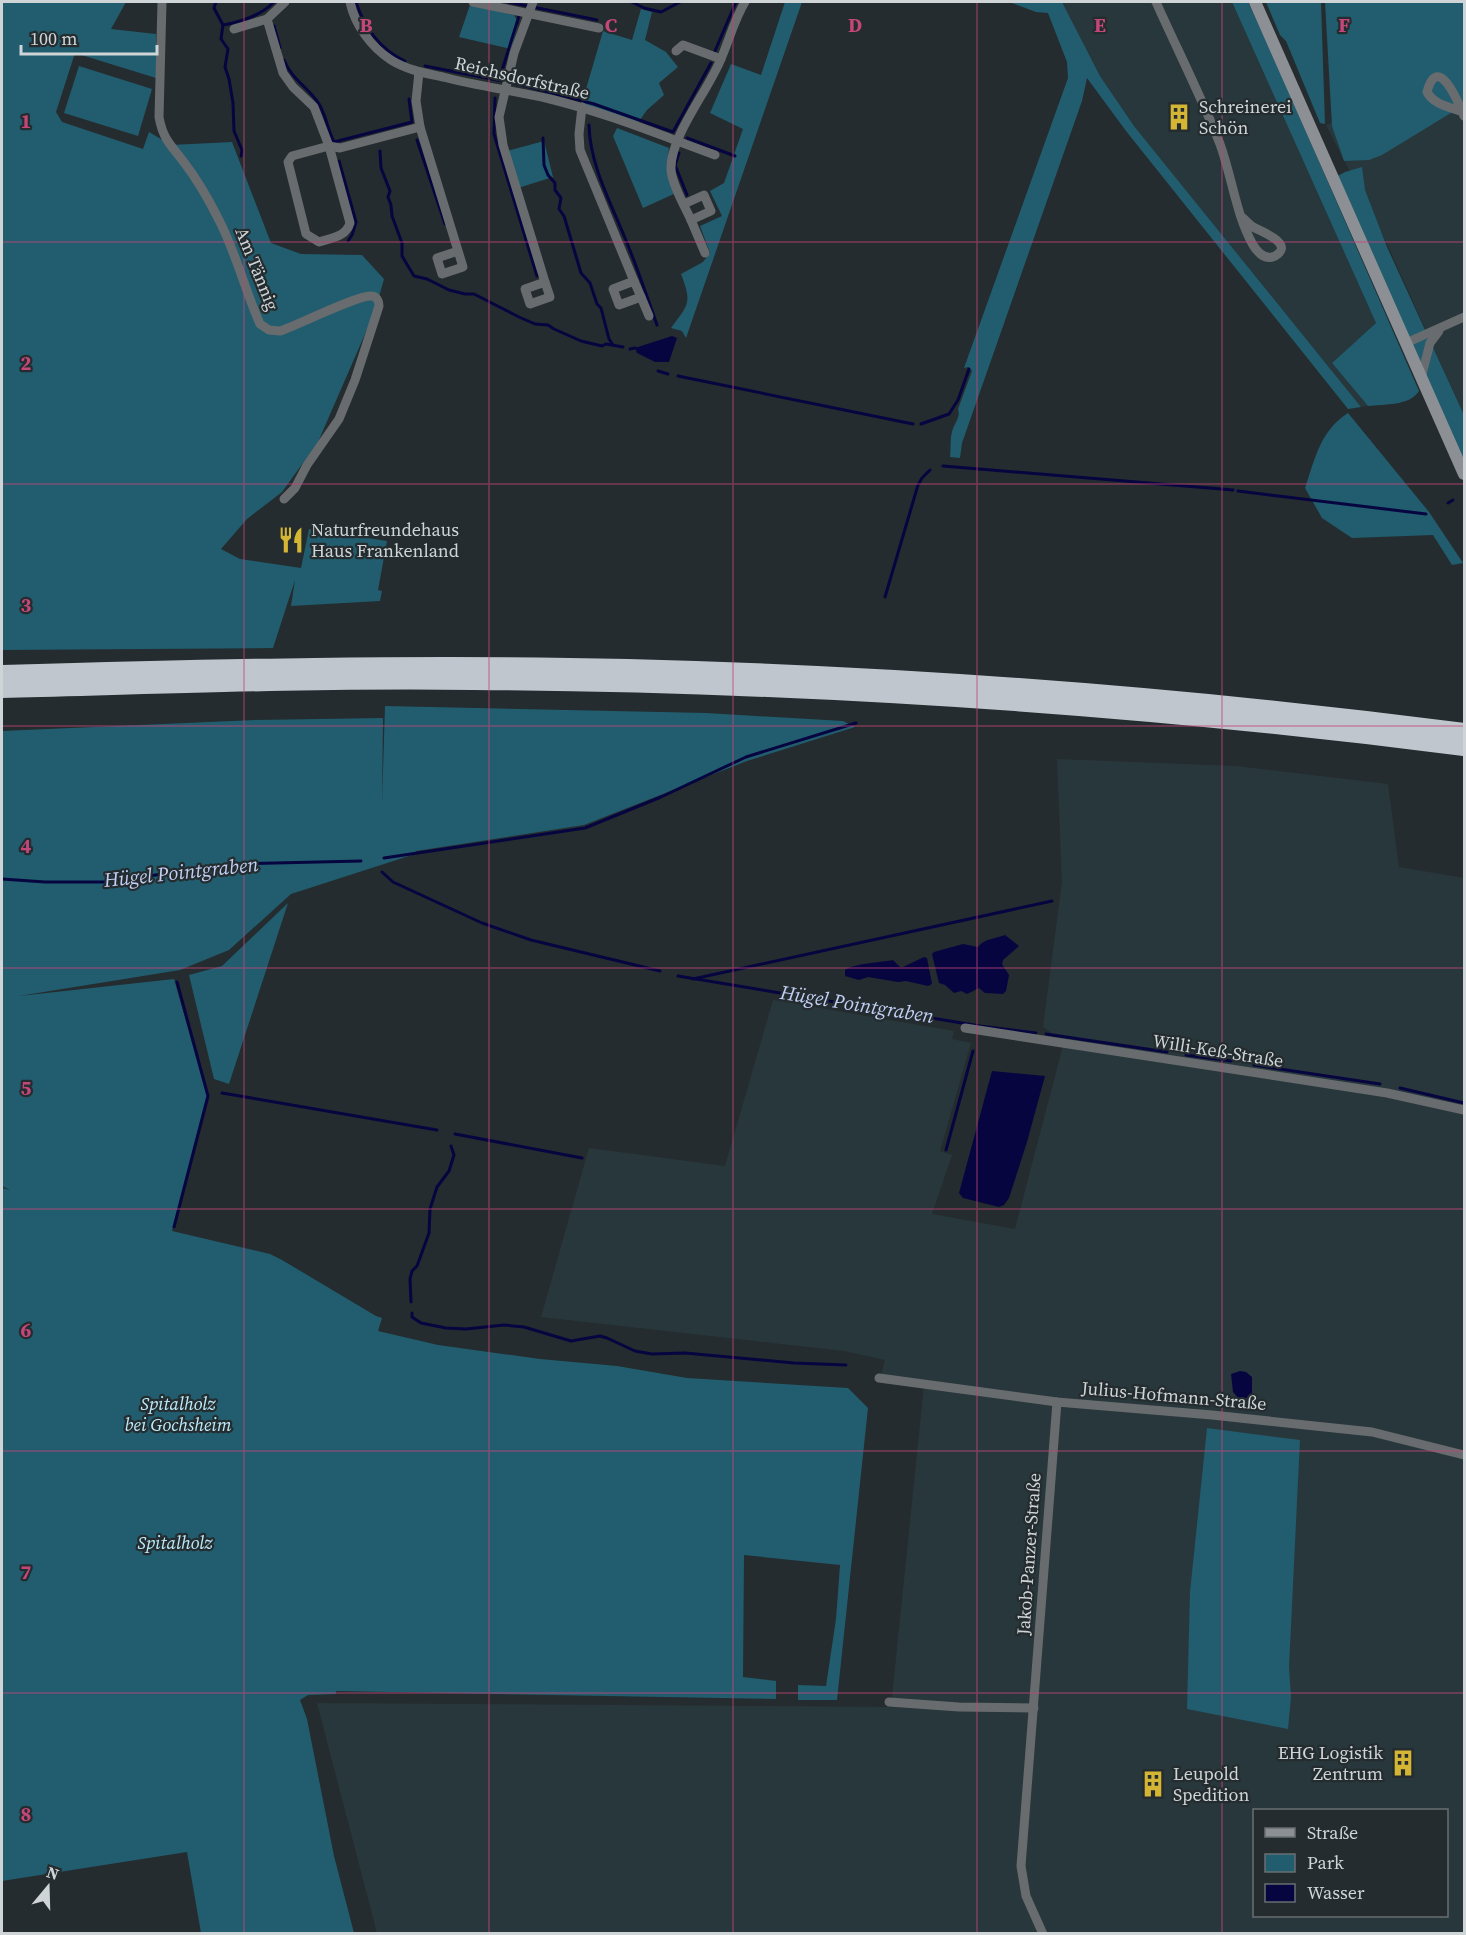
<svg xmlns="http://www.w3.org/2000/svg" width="1466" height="1935" font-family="'Source Serif 4',serif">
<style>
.built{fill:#28373c;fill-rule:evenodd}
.green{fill:#215d6e}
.water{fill:#060540}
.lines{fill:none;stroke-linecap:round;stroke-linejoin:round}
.stream{stroke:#060540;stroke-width:3}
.street{stroke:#696c6e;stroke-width:9}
.secondary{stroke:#8c9094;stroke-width:12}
.highway{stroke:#bfc6cd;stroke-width:18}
.grid{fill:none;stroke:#c5477a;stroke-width:1.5;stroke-opacity:0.55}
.labels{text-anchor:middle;stroke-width:4.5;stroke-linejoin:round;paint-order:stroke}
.street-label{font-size:18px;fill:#cfd4d6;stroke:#242c2f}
.poi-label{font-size:18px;fill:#cfd4d6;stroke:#242c2f;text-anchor:start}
.park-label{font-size:18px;font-style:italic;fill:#bcecfc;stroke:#242c2f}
.water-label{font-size:20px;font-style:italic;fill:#c2cff4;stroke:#242c2f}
.grid-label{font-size:20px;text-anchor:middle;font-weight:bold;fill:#c5477a;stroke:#242c2f;stroke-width:4.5;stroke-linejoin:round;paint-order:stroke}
</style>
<rect width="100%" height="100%" fill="#242c2f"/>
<g class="built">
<polygon points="1062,2 1232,2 1376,323 1332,363 1368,406 1361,407 1134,126 1100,76"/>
<polygon points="1464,69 1464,415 1388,246 1326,125"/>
<path d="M 1057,759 L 1236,766 L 1388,784 L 1399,867 L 1464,878 L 1464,1933 L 377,1933 L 317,1703 L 891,1707 L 924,1385 L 880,1378 L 885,1360 L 844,1351 L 541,1317 L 589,1148 L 725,1166 L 773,1000 L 954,1031 L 952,1039 L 971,1043 L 940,1151 L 952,1155 L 932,1214 L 1015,1229 L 1064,1042 L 1043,1027 L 1062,882 ZM 1254,1810 L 1446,1810 L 1446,1916 L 1254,1916 Z"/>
</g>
<g class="green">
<polygon points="2,2 126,2 111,29 156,34 156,78 75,53 56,112 62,122 143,149 149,132 171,145 232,142 271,243 301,254 362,255 384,279 375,311 318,442 282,492 247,519 221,549 240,559 301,568 309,529 387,541 378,590 382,591 380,601 291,606 295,580 273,648 2,650"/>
<path d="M 785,2 L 802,2 L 686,338 L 682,331 L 671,328 C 689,304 692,303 681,274 L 703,262 L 710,253 L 700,226 L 722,216 L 710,191 L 724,183 L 743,129 L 710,113 L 731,64 L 761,75 Z"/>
<path d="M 1009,2 L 1062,2 L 1100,76 L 1134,126 L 1361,407 L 1348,409 L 1126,131 L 1087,78 L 1082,101 L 962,443 L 960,458 L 950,457 C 951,449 950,439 952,432 C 954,423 961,418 958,409 L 972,371 L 968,367 L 964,368 L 1068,78 L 1067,62 L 1048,13 L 1036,12 Z"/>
<path d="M 1232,2 L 1248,2 L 1273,56 L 1419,391 C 1410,406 1384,404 1368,406 L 1332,363 L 1376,323 Z"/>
<polygon points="1266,2 1321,2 1325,124 1320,123 1286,41 1280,35"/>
<polygon points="1325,2 1464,2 1464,105 1382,155 1369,160 1344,161 1332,126"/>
<polygon points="470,5 514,15 518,22 518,25 511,49 459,37"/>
<polygon points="641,9 652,12 645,40 666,52 678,67 659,83 664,95 647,110 637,124 581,106 603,31 632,40"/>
<polygon points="79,66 152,89 138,136 64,113"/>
<path d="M 617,128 L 669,148 C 666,165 669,177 676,193 L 643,208 L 613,136 Z"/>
<polygon points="544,141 553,177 518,188 507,151"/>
<polygon points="1362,167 1365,190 1387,247 1464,415 1464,473 1334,178 1345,172"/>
<path d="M 1348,413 L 1429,512 L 1463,563 L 1452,565 L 1433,535 L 1352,538 L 1322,518 L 1305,488 C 1315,459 1320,431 1348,413 Z"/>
<polygon points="385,706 706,713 843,721 855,727 747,761 584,825 416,851 415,854 291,894 229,950 180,970 19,996 174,979 207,1095 172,1231 270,1254 282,1260 376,1316 382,1318 378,1331 438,1345 540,1359 617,1366 687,1378 848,1388 868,1408 837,1700 798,1700 798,1685 826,1686 836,1619 840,1565 744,1555 743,1677 776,1681 776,1699 336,1691 336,1694 308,1695 300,1700 307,1719 334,1856 354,1933 201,1933 187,1852 2,1881 2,1188 10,1190 2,1186 2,731 255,720 383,718 382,804"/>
<polygon points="288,903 229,1084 214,1079 189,975 222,966"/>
<polygon points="1207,1428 1300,1440 1289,1667 1291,1697 1288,1729 1187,1709 1190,1592"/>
</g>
<g class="water">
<polygon points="672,336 677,338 669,362 655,362 637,353 635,348"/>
<path d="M 1005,935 L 1019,946 L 1003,960 L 1002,964 L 1009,975 L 1006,991 L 1003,994 L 985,993 L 979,988 L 967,994 L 961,991 L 954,993 L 945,985 L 939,983 L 932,954 L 934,952 L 963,944 L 978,947 C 985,938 995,939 1005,935 Z"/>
<path d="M 924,957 L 927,958 L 932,984 L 928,986 L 906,981 L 898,982 L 868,977 L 859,980 L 845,976 L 845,970 C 851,964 883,962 893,960 L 900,967 L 903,967 Z"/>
<polygon points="992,1071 1045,1076 1027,1142 1009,1198 1004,1205 999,1207 963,1198 959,1193"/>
<polygon points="1240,1371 1246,1372 1252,1377 1252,1393 1249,1398 1238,1398 1233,1392 1231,1374"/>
</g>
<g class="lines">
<g class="stream">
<polyline points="216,2 214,8 223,25 221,39 228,49 225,67 229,79 233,103 234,131 242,150 241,156"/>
<path d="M 356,2 C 364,27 380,50 405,61"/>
<polyline points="508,2 597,20"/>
<polyline points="632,2 644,8 661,12 680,2"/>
<path d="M 223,25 C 241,22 261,15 274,2"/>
<polyline points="274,26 280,48"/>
<polyline points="715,51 736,2"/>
<path d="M 284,60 C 291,78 306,86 317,101 C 326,113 327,129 334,142 L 412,122 L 409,99"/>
<polyline points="425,66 518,84 594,104 673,132 711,63"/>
<polyline points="499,80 520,13"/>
<polyline points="495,98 494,134 537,276"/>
<path d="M 589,125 C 590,165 610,201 625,238 C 637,267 647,296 657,325"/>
<polyline points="543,138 544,165 548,175 555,183 555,190 561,198 559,209 564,216 581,273 590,283 597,304 601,308 609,339 613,345"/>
<polyline points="687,138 735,156"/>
<polyline points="417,140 445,224"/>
<polyline points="380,151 381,168 390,191 388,197 391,205 392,216 402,243 402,256 414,276 427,279 449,290 465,294 474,294 519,317 535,324 548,325 554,329 581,341 602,346 606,344 623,347"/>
<polyline points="679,153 675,165 687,195"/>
<polyline points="339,161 356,222 352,235 348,241"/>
<polyline points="630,349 635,348"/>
<polyline points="658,371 668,374"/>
<polyline points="678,376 913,424"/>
<polyline points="921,424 949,414 958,400 969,369"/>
<polyline points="943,466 1233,490"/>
<polyline points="1238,491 1426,514"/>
<polyline points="1448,503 1453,500"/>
<polyline points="885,597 918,485 922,478 930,470"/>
<polyline points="384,858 585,828 661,797 746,757 856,723"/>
<polyline points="382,872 393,882 482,923 531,940 660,971"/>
<polyline points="2,879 45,882 107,882 232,864 361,861"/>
<polyline points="678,976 980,1026 1036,1033"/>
<polyline points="693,979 1052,901"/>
<polyline points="1046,1034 1167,1052"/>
<polyline points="1186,1055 1231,1061"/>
<polyline points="1254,1065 1380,1084"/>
<polyline points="1400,1088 1464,1103"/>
<polyline points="222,1093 437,1130"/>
<polyline points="455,1134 582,1158"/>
<polyline points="946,1150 973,1051"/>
<polyline points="174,1227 208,1096 177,982"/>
<polyline points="411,1302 410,1279 412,1271 417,1266 429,1233 430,1209 437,1187 449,1171 454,1155 451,1146"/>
<polyline points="412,1313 412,1317 421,1323 446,1328 466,1329 504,1325 524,1327 571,1341 600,1336 607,1338 635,1351 652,1354 685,1353 794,1363 846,1365"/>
</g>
<g class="street">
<path d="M 162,2 L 159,117 C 163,139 170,144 183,161 C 197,179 209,200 219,220 C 236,253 245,290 260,324 L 269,330 L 280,331 C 298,325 358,295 371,296 C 377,296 379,301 379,306 L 355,380 L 339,419 L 307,465 L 295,488 L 284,499"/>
<polyline points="285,2 267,19 283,73 293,87 314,107 329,146 340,148 420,127"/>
<path d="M 350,2 C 355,25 371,47 391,60 C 407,70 425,73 443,77 C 478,86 515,91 550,99 C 607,113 660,135 715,155"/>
<polyline points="473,2 599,28"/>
<polyline points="533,2 514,53 499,117 503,145 545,282"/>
<path d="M 1156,2 C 1177,49 1201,96 1220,144 C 1232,177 1236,215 1253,245 C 1258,253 1265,261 1275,256 C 1296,244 1260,231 1253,227 C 1250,225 1246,221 1243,218"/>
<polyline points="234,29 267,19"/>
<polyline points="676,51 683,45 721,59"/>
<polyline points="419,72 416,101 420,127 463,267 442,274 437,258 458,251"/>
<polyline points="582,107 579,134 580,150 634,281"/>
<path d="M 1463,112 C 1450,107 1434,105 1427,92 C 1438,51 1459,104 1464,116"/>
<path d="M 329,146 L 350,223 C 346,237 331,238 319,242 L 306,234 L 288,162 L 292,156 Z"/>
<path d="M 684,204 L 704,195 L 711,211 L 691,220 C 685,207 671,182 671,169 C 670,137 707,92 720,61 C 729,41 734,20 745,2"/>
<polyline points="691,220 705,253"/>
<polygon points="634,281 641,297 619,305 613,289"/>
<polygon points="545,282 550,297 530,304 525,289"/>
<polyline points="641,297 649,316"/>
<polyline points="1406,343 1464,317"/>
<polyline points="1421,378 1430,343 1439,331"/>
<polyline points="965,1028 1387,1093 1464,1110"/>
<polyline points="879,1378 1057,1402 1212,1415 1372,1432 1464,1455"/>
<polyline points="889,1702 959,1707 1034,1708"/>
<polyline points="1043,1934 1026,1896 1021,1866 1057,1402"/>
</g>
<polyline class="secondary" points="1255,2 1464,474"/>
<g class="highway">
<path d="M 2,674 C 210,668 419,663 628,668 C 907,675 1187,696 1464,732"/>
<path d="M 2,689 C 159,685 316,679 473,681 C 804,683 1136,705 1464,747"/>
</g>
</g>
<path class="grid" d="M 244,2 L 244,1934M 489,2 L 489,1934M 733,2 L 733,1934M 977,2 L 977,1934M 1222,2 L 1222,1934M 2,242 L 1464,242M 2,484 L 1464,484M 2,726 L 1464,726M 2,968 L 1464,968M 2,1209 L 1464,1209M 2,1451 L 1464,1451M 2,1693 L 1464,1693"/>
<defs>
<g id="building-bare" transform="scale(2.07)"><path d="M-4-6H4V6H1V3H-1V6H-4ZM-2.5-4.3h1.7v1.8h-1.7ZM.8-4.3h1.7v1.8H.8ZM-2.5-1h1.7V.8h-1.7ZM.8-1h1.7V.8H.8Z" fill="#d5b534" stroke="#242c2f" stroke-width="2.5" paint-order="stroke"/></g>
<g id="restaurant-bare" transform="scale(2.07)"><path d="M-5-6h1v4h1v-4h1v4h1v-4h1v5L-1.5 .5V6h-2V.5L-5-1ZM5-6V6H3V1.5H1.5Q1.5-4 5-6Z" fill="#d5b534" stroke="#242c2f" stroke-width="2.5" paint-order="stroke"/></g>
</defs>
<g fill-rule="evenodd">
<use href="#building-bare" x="1179" y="117"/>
<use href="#restaurant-bare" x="291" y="540"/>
<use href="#building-bare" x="1403" y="1763"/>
<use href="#building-bare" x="1153" y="1784"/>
</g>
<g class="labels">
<g class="street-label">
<text transform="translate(522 78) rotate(13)" y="6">Reichsdorfstraße</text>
<text transform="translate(257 269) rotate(68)" y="6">Am Tännig</text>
<text transform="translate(1218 1051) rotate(9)" y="6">Willi-Keß-Straße</text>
<text transform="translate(1174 1396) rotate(5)" y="6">Julius-Hofmann-Straße</text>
<text transform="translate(1029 1554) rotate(-86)" y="6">Jakob-Panzer-Straße</text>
</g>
<g class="poi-label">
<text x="1199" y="113">Schreinerei<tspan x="1199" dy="21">Schön</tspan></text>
<text x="311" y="536">Naturfreundehaus<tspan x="311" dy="21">Haus Frankenland</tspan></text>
<text x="1383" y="1759" text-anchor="end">EHG Logistik<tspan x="1383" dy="21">Zentrum</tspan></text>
<text x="1173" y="1780">Leupold<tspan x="1173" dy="21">Spedition</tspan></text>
</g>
<g class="park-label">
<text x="178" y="1410">Spitalholz<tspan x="178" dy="21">bei Gochsheim</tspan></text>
<text x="175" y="1549">Spitalholz</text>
</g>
<g class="water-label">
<text transform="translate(181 872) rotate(-6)" y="7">Hügel Pointgraben</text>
<text transform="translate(857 1004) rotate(9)" y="7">Hügel Pointgraben</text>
</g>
</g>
<g class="grid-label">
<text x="366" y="32">B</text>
<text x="611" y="32">C</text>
<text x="855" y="32">D</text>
<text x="1100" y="32">E</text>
<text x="1344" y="32">F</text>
<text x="26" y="128">1</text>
<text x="26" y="370">2</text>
<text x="26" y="612">3</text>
<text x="26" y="853">4</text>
<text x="26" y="1095">5</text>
<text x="26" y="1337">6</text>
<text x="26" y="1579">7</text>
<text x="26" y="1821">8</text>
</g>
<rect width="1466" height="1935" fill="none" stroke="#cfd4d6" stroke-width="6"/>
<rect x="1253" y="1809" width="195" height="108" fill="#242c2f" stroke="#686f72" stroke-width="1.5"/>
<rect x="1265" y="1828" width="30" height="9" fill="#8c9094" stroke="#686f72" stroke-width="1.5"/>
<text x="1307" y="1839" font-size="18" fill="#cfd4d6">Straße</text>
<rect x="1265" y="1854" width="30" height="18" fill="#215d6e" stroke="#686f72" stroke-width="1.5"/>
<text x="1307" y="1869" font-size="18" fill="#cfd4d6">Park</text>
<rect x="1265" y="1884" width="30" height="18" fill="#060540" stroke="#686f72" stroke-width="1.5"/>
<text x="1307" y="1899" font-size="18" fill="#cfd4d6">Wasser</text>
<g transform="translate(48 1887) rotate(19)" stroke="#242c2f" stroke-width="4.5" paint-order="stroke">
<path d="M0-4.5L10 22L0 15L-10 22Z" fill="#cfd4d6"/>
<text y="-9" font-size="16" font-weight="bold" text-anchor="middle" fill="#cfd4d6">N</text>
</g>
<path d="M21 45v9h136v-9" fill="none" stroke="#cfd4d6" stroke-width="3"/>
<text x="30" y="45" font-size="18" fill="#cfd4d6" stroke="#242c2f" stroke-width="4.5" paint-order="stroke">100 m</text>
</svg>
